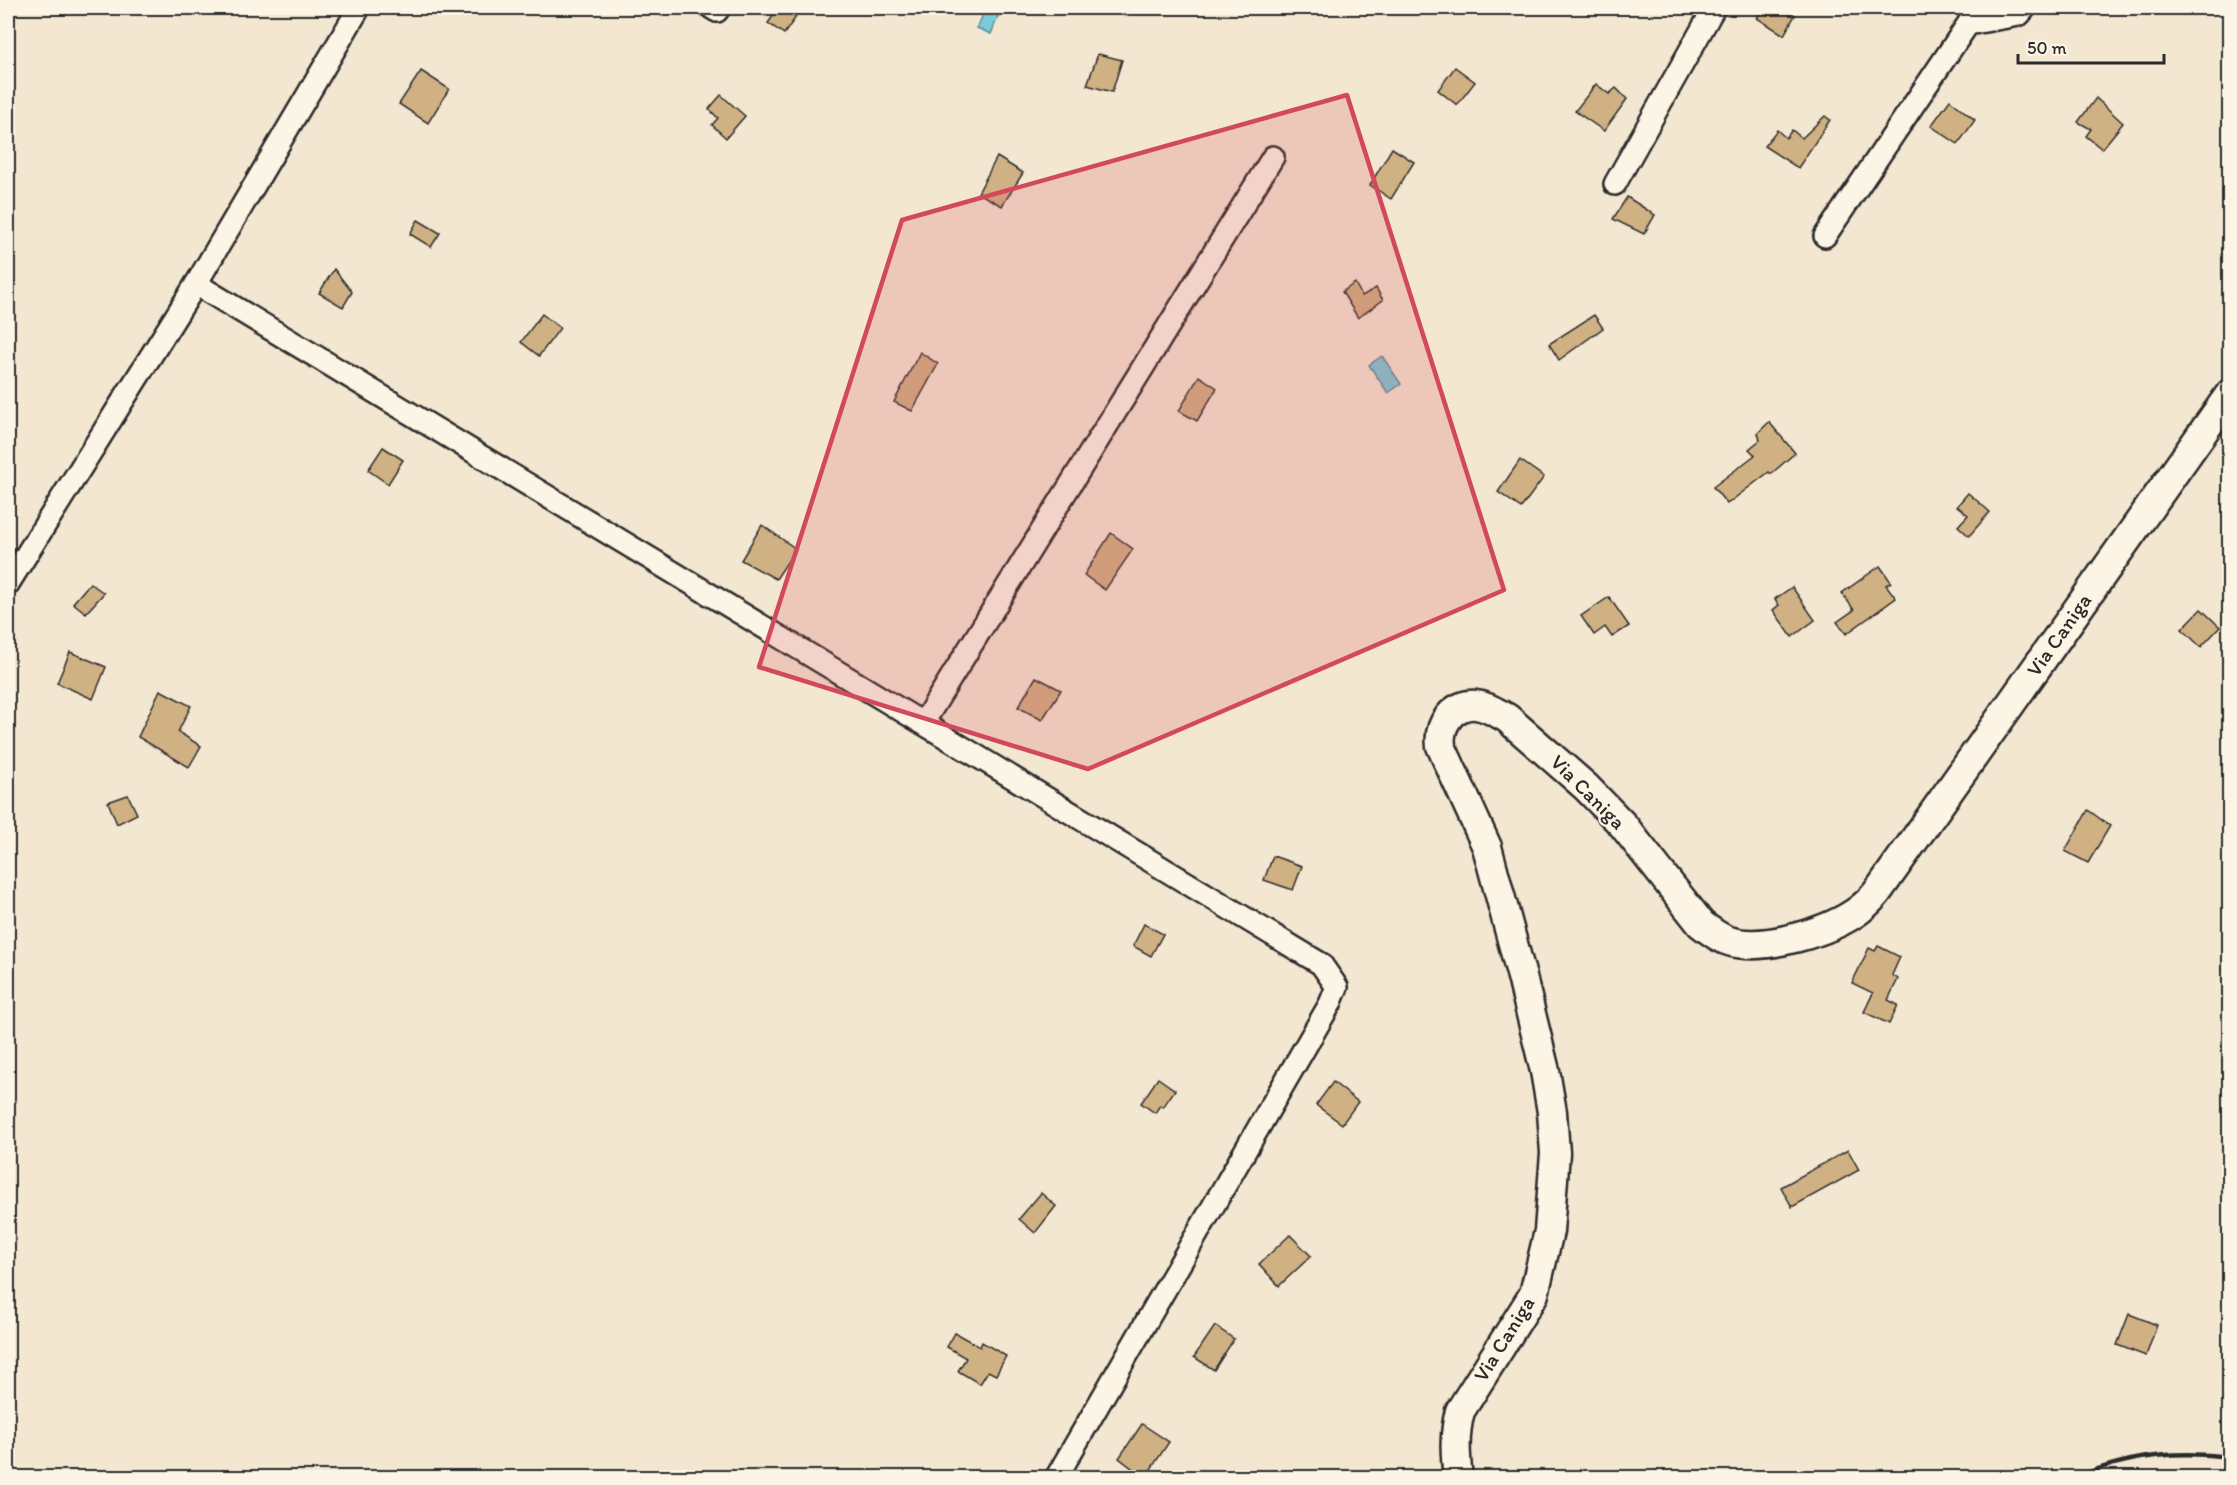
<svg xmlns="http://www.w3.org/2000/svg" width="2237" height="1485" font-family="Itim,sans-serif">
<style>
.water{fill:#7dcbda;stroke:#5c8b94;stroke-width:1.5}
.building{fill:#d0b184;stroke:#2b2b2b;stroke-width:1.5}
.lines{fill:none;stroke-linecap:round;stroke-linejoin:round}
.street-casing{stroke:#2b2b2b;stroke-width:26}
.secondary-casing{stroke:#2b2b2b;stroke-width:33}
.street{stroke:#fcf5e5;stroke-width:21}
.secondary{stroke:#fcf5e5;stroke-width:28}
.rail{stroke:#2b2b2b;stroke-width:4.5}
.marked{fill:#d1495b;fill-opacity:0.2;stroke:#d1495b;stroke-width:4.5;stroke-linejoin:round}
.labels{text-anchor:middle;stroke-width:4.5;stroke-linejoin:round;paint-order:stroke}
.street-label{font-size:21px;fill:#2b2b2b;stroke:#fcf5e5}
</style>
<rect width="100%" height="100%" fill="#f3e7d2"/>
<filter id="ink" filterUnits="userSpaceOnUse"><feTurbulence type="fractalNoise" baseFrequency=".0167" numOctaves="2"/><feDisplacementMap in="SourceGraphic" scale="12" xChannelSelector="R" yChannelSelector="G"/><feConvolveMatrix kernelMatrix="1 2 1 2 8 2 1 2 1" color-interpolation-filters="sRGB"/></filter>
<g filter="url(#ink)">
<g class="water">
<polygon points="986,8 1001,9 991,34 977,28"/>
<polygon points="1382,356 1401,384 1388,393 1369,365"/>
</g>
<g class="building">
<polygon points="779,8 784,8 796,17 784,34 768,23"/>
<polygon points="1763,8 1783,8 1795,15 1784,35 1757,18"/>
<polygon points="1098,54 1122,60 1112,92 1087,85"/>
<polygon points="1455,67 1475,82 1457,105 1438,90"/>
<polygon points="421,71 449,89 428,123 399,104"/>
<polygon points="1596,84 1609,94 1616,88 1627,99 1604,131 1575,111"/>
<polygon points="721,95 745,116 726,138 712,125 718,118 709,109"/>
<polygon points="2096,98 2123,123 2102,149 2086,136 2091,129 2078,122"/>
<polygon points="1950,100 1975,120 1958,144 1931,126"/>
<polygon points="1825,116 1830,120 1798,168 1764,146 1777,130 1786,138 1792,130 1802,138"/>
<polygon points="1392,148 1414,162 1391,199 1370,185"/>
<polygon points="997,157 1023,173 1002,206 978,193"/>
<polygon points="1627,197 1655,215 1644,234 1613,219"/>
<polygon points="418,220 440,233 431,247 410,234"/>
<polygon points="334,269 352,292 343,307 319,293"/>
<polygon points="1355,283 1362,296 1376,288 1383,300 1358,318 1342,292"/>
<polygon points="542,314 560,328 539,356 521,342"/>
<polygon points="1594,315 1603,328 1559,360 1549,344"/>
<polygon points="920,352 938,364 912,411 894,402"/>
<polygon points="1199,376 1217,388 1197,421 1179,411"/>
<polygon points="1769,422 1795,453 1771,474 1769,472 1727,504 1713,487 1755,455 1749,449 1760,440 1758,433"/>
<polygon points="383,447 403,460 388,484 368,470"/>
<polygon points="1520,460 1544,477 1521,508 1498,492"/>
<polygon points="1968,493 1990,512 1969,536 1958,526 1968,515 1957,506"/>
<polygon points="762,525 796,549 776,579 741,560"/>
<polygon points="1111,533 1133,549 1105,590 1084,575"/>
<polygon points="1880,566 1891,582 1886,585 1896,598 1846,634 1837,622 1854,610 1842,593"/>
<polygon points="90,583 104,593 86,613 73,603"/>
<polygon points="1792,587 1815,620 1792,637 1773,610 1779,605 1775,599"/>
<polygon points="1609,597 1629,626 1612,637 1605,627 1594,635 1581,616"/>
<polygon points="2201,609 2220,627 2201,647 2182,629"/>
<polygon points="70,652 106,667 93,699 57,683"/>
<polygon points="1036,677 1061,690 1042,720 1018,707"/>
<polygon points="160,690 191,706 178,732 201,746 189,767 138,737"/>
<polygon points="128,795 137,814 117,824 108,802"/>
<polygon points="2088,810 2110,826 2088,863 2065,851"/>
<polygon points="1273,856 1302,866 1293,890 1264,880"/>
<polygon points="1144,924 1163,934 1151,956 1133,946"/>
<polygon points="1878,946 1900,957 1892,975 1898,979 1888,1000 1898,1005 1889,1024 1864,1012 1873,993 1852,983 1869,948 1875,951"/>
<polygon points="1158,1078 1175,1090 1163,1107 1160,1105 1155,1113 1141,1103"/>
<polygon points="1333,1082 1358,1102 1342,1124 1316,1105"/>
<polygon points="1848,1150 1859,1170 1792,1207 1781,1187"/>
<polygon points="1041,1193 1056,1206 1035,1233 1019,1219"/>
<polygon points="1290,1235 1311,1256 1279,1286 1259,1264"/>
<polygon points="2129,1314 2157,1325 2146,1356 2117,1345"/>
<polygon points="1215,1326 1234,1339 1214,1370 1194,1357"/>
<polygon points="955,1333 980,1347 982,1342 1006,1356 996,1375 988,1371 980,1384 958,1371 966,1358 947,1347"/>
<polygon points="1142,1424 1169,1442 1145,1478 1119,1458"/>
</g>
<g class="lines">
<g class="street-casing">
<g id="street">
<polyline points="712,8 717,11 719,8"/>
<polyline points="1615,184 1714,8"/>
<polyline points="1825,236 1968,24 2019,15 2025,8"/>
<polyline points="196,284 1321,964 1337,987 1330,1004 1056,1478"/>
<polyline points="8,584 196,284 359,8"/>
<polyline points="923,723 1273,157"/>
</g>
</g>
<g class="secondary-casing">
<path id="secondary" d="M 1458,1478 C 1455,1454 1454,1434 1460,1411 L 1534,1294 L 1549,1231 L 1555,1153 L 1552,1112 L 1545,1071 L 1522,977 L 1487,847 L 1441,746 C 1438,725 1453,703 1476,705 C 1487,706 1497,713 1507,718 L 1586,787 L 1623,825 L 1701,924 C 1710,931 1719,938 1729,941 C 1763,952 1831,931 1859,910 C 1868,903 1875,896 1881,887 L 2230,394"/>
</g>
<use href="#street" class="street"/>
<use href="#secondary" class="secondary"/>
<path class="rail" d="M 2075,1478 C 2124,1456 2176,1450 2230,1457"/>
</g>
</g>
<path class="marked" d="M 1347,95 L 1504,590 L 1088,769 L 759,667 L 902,220 Z"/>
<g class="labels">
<g class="street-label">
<text transform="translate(2059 635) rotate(-55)" y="7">Via Caniga</text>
<text transform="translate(1588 792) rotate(45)" y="7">Via Caniga</text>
<text transform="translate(1504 1339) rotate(-58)" y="7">Via Caniga</text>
</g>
</g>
<rect width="2237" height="1485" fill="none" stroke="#fcf5e5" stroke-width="30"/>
<rect x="15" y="15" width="2207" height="1455" fill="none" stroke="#2b2b2b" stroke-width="2" filter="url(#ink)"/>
<path d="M2018 54v9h146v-9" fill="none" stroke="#2b2b2b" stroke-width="3"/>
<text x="2027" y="54" font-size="18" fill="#2b2b2b" stroke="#fcf5e5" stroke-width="4.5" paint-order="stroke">50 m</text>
</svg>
